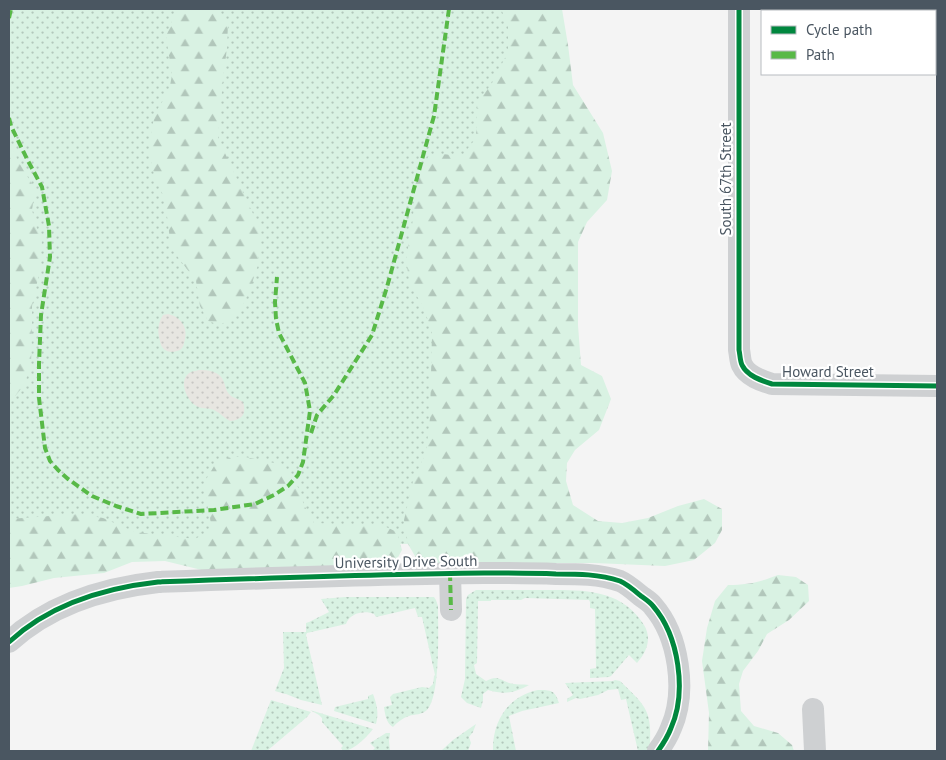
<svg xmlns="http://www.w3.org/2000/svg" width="946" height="760" font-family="'PT Sans',sans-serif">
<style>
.grass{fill:url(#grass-dots)}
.forest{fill:url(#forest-firs)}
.sand{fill:url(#sand-dots)}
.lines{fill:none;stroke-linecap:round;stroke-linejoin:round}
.street{stroke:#ced0d2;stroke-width:22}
.quiet{stroke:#58b947;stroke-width:4;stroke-dasharray:8 4;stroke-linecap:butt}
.cycleway-casing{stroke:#fff;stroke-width:8}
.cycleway{stroke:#00873e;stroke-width:5}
.labels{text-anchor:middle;stroke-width:4.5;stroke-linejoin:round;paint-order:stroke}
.street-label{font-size:15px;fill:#4a5661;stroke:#fff}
</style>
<defs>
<pattern id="grass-dots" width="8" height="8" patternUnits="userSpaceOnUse" patternTransform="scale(1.25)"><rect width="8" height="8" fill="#d9f2e3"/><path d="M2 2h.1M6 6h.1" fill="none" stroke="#b2c7bb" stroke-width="1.8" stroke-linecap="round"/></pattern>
<pattern id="forest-firs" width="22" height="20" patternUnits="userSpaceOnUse" patternTransform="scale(1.25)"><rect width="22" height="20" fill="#d9f2e3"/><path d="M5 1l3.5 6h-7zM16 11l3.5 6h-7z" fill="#b2c7bb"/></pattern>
<pattern id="sand-dots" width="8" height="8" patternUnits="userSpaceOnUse" patternTransform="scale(1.25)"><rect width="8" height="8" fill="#e7e6e1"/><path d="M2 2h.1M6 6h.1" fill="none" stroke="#c8c7c4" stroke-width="1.8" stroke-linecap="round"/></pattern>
</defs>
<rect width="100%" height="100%" fill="#f4f4f4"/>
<g class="grass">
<polygon points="9,9 550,9 547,545 9,541"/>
<path d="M 476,590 C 498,590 519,590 541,590 C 579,590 621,587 644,625 C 652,638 647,652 637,663 L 629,655 L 611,676 L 609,677 L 590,678 L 590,669 L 596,668 L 595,609 L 590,608 L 590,602 L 589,600 L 525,598 L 521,600 L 491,600 L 491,601 L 478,601 L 477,663 L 474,665 L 476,674 L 486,681 C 497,675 499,679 509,683 C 515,685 523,684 529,685 C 514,693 505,695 488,690 L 483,694 L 483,700 L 481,708 L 467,703 L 461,697 L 465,679 L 466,599 L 468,595 Z"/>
<path d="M 345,597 L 434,597 L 436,600 L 438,606 C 438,627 441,696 427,710 C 422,715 415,714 409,716 C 403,718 397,722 393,727 C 386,723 385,714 384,707 L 392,705 L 390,697 L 393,694 L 422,687 L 429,688 L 433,684 L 434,676 L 435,675 L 422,617 L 418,617 L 415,608 L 376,617 L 374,614 C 364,610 350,613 346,624 L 307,633 L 306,635 L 322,705 L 301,700 L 286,694 L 285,694 L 275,691 L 284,668 L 283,632 L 306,632 L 306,623 L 309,622 L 329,612 L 321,599 Z"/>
<path d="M 615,680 L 620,681 C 643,704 652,708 650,743 L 651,744 L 646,751 L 638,751 L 626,699 L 621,700 L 618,689 L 608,690 L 598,695 L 580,699 L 576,698 L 567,702 L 567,699 L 573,695 L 565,683 L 613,681 Z"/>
<path d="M 538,690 C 551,690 555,690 559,703 L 522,711 L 509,716 L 516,751 L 493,751 C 492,722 508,696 538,690 Z"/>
<path d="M 373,694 C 377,705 379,713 376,724 L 334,711 L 335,707 L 368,699 L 368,696 Z"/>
<polygon points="271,700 311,712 307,717 267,751 251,751"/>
<path d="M 310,710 L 373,729 C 367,737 353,751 343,751 L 341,748 L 343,746 L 322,722 L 322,718 L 319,715 Z"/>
<polygon points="476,724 473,732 469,737 471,743 468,751 444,751 442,750 453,740"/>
<polygon points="386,733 390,733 389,741 390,751 372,751 375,748 370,743"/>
</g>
<g class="forest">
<polygon points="180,9 218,9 228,23 227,48 223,79 218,138 261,231 258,265 250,289 239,314 220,325 208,321 200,306 196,281 171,248 165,200 154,174 149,153 152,126 157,110 169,91 172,75 166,36 173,18"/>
<polygon points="501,9 562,9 568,45 573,85 603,133 612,171 607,200 587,222 578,242 578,325 581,365 602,376 611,399 599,430 575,450 567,463 566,481 573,505 598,521 622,523 648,518 678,506 704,499 722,509 722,530 715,543 694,560 665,566 594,563 419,563 408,544 404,520 413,481 426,452 430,418 432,332 423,306 410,285 406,260 413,219 415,185 428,157 442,154 462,156 476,138 477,104 492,83 508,52 508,25"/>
<polygon points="9,140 18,161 35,189 32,210 37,229 42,239 39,274 32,306 32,324 31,365 24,385 9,404"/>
<polygon points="231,457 245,457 284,465 299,489 304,505 314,523 384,526 397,532 402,550 397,559 374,566 214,573 165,561 132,562 104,573 54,578 22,586 9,588 9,519 79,514 103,518 135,532 195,539 212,529 206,497 205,481 216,463"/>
<path d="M 778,575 L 796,577 L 808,585 L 809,601 L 789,620 L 767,634 L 758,651 L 743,671 L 739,684 L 741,711 L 754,726 L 778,733 L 792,745 L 794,751 L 708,751 L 709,713 L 702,661 L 707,628 L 715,601 L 728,585 C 748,585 760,582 778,575 Z"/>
</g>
<g class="sand">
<path d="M 168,314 C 182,317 189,329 184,343 C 184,345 182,349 180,350 C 179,351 175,351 173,352 C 165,352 161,348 160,341 C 157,331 158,323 163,315 Z"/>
<path d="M 199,370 C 208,370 219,371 223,380 C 226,386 225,390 230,395 C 233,398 239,399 243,402 C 247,414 242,420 230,421 C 224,418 220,413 214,410 C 208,407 201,410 195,405 C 187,400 179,382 188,374 C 191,371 196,371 199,370 Z"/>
</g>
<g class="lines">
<g class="street">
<path d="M 739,9 L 739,350 C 740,354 740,361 742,365 C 747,376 762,381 772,384 L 937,386"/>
<polyline points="450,573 451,610"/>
<path d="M 9,642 C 49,605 104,588 158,582 C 267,578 375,574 484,573 C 508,573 532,573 556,574 C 578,574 599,574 620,581 C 627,584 635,591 641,596 C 645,599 650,602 653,606 C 679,636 687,692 671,728 C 668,736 663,744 658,751"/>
<polyline points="813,709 815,751"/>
</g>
<g class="quiet">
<polyline points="9,18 11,9"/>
<polyline points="9,118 11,126 27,159 42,187 49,226 50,257 41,315 39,364 39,398 45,448 50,461 58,470 68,479 92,496 116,506 141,514 214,510 255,504 274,495 288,486 298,475 303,462 310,411 305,383 279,333 276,319 275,302 277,277"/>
<polyline points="311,433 317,415 334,395 372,335 387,287 434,116 449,9"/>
<polyline points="450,573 451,610"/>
</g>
<g class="cycleway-casing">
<g id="cycleway">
<path d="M 739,9 L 739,350 C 740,354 740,361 742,365 C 747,376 762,381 772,384 L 937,386"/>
<path d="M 9,642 C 49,605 104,588 158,582 C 267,578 375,574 484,573 C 508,573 532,573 556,574 C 578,574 599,574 620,581 C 627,584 635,591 641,596 C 645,599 650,602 653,606 C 679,636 687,692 671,728 C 668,736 663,744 658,751"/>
</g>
</g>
<use href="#cycleway" class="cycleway"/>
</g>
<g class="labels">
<g class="street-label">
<text transform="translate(726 179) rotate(-90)" y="5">South 67th Street</text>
<text x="828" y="377">Howard Street</text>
<text transform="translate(406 562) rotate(-1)" y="5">University Drive South</text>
</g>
</g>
<rect width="946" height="760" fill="none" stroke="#4a5661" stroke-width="20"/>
<rect x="761" y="10" width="175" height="65" fill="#ffffff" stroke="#b7bbc0"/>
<rect x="771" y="26" width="25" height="8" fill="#00873e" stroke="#b7bbc0"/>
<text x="806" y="35" font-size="15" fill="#4a5661">Cycle path</text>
<rect x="771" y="51" width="25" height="8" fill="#58b947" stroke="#b7bbc0"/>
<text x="806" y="60" font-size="15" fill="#4a5661">Path</text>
</svg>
